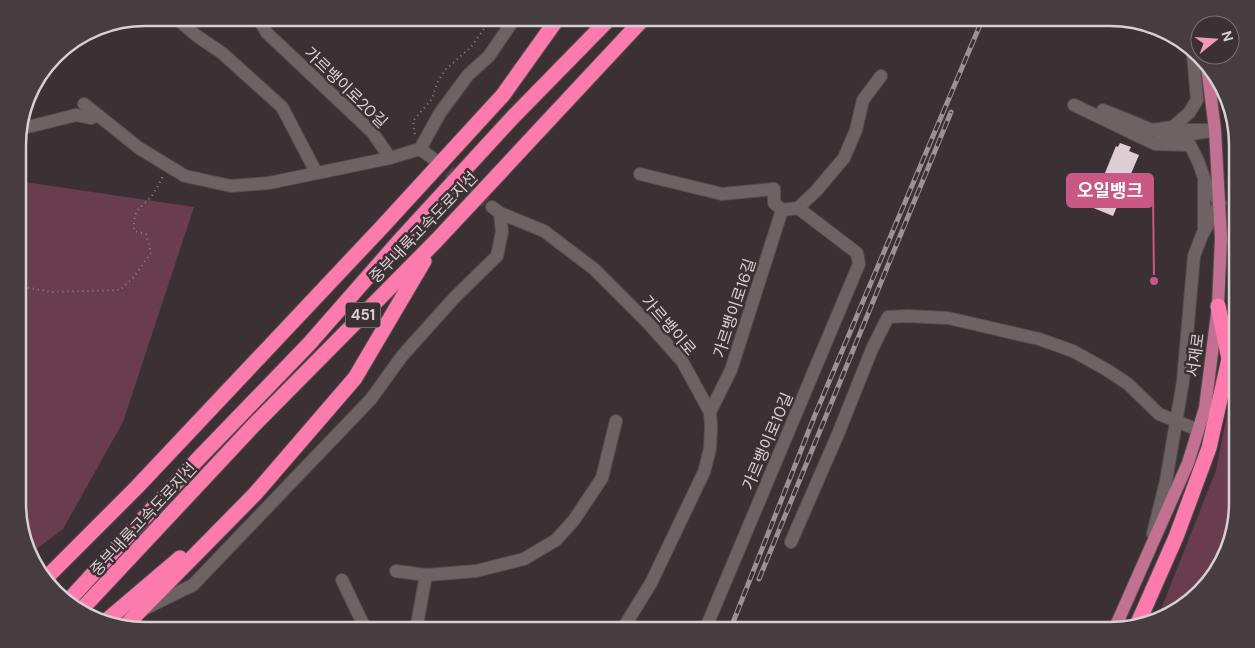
<svg xmlns="http://www.w3.org/2000/svg" width="1255" height="648" font-family="'DM Sans','Noto Sans KR',sans-serif">
<style>
.green{fill:#693d4d}
.building{fill:#dcced2}
.lines{fill:none;stroke-linecap:round;stroke-linejoin:round}
.minor-tunnel{stroke:#52484c;stroke-width:12;stroke-dasharray:12 6;stroke-linecap:butt}
.minor-casing{stroke:#554c4e;stroke-width:14}
.major-casing{stroke:#554c4e;stroke-width:14}
.highway-casing{stroke:#554c4e;stroke-width:17}
.path{stroke:#8d8487;stroke-width:2;stroke-dasharray:1 4;stroke-linecap:butt}
.minor{stroke:#6e6265;stroke-width:12}
.major{stroke:#c37190;stroke-width:12}
.highway{stroke:#fc7bac;stroke-width:15}
.rail-casing{stroke:#9b9295;stroke-width:5}
.rail{stroke:#3b3034;stroke-width:3;stroke-dasharray:9;stroke-linecap:butt}
.labels{text-anchor:middle;stroke-width:5;stroke-linejoin:round;paint-order:stroke}
.shield{fill:#3b3034;stroke:#a8a0a3;stroke-width:1}
.shield-label{font-size:15px;font-weight:bold;fill:#d7d0d2}
.street-label{font-size:16px;fill:#d7d0d2;stroke:#3b3034}
.rim{fill:none;stroke:#d7d0d2;stroke-width:2.5}
.leader{fill:none;stroke:#c95885;stroke-width:2}
.callout-dot{fill:#c95885;stroke:#3b3034;stroke-width:2}
.callout{fill:#c95885;stroke:#c95885;stroke-width:2}
.callout-label{font-size:18px;text-anchor:middle;font-weight:bold;fill:#fff}
</style>
<rect width="100%" height="100%" fill="#3b3034"/>
<g class="green">
<polygon points="18,181 194,207 123,422 63,529 31,553 19,520"/>
<polygon points="1230,398 1237,404 1237,503 1224,559 1180,609 1158,617 1216,470"/>
</g>
<polygon class="building" points="1120,143 1131,147 1129,151 1139,155 1113,216 1091,207 1116,146 1118,147"/>
<g class="lines">
<polyline class="minor-tunnel" points="435,160 492,207"/>
<g class="minor-casing">
<g id="minor">
<polyline points="176,18 197,36 222,53 282,107 316,172"/>
<polyline points="258,18 267,33 373,133 390,158"/>
<polyline points="84,104 139,148 185,176 231,186 269,183 390,158 420,149 440,113 468,75 489,56 515,18"/>
<polyline points="1074,105 1155,144 1190,145 1198,161 1207,186 1220,203 1202,235 1194,256 1183,381 1166,481 1153,534"/>
<polyline points="1103,110 1152,130 1173,127 1189,113 1197,100 1193,54"/>
<polyline points="20,129 76,115 91,118 98,115"/>
<polyline points="1159,140 1215,130 1167,130"/>
<polyline points="420,149 435,160"/>
<polyline points="640,174 722,194 774,189 774,203 782,210"/>
<polyline points="1204,180 1204,230"/>
<polyline points="492,207 500,213 544,231 594,269 649,324 682,361 710,412 711,426 710,449 704,472 651,583 622,630"/>
<polyline points="798,208 816,191 844,158 856,130 863,100 881,76"/>
<polyline points="791,542 838,434 872,349 888,317 907,316 948,318 1039,339 1073,351 1107,370 1128,384 1159,414 1198,430"/>
<polyline points="396,571 426,575 476,571 524,559 556,540 574,520 602,478 616,421"/>
<polyline points="342,580 366,630"/>
<polyline points="146,608 193,585 371,399 402,356 455,297 497,256 502,232 500,213"/>
<polyline points="416,630 426,575"/>
<polyline points="705,630 859,264 857,253 798,208 782,210 731,370 710,412"/>
</g>
</g>
<g class="major-casing">
<polyline id="major" points="1114,630 1188,463 1205,408 1218,306 1221,238 1215,130 1207,66"/>
</g>
<g class="highway-casing">
<g id="highway">
<polyline points="45,579 137,487 382,227 503,95 558,18"/>
<polyline points="69,600 196,461 309,344 401,239 513,117 610,18"/>
<polyline points="81,610 253,426 436,241 644,18"/>
<polyline points="106,621 180,558"/>
<polyline points="1138,623 1176,537 1209,448 1229,359 1218,306"/>
<polyline points="125,626 255,494 355,378 424,261"/>
</g>
</g>
<g class="path">
<polyline points="415,134 413,121 432,99 437,83 445,70 471,47 492,18"/>
<path d="M 18,286 L 52,292 L 120,290 L 133,278 L 151,253 L 146,234 L 134,231 C 133,205 141,211 153,194 C 157,188 160,182 163,176"/>
<polyline points="1212,573 1231,530"/>
</g>
<use href="#minor" class="minor"/>
<use href="#major" class="major"/>
<use href="#highway" class="highway"/>
<g class="rail-casing">
<g id="rail">
<polyline points="759,579 951,112"/>
<polyline points="730,630 815,415 983,18"/>
</g>
</g>
<use href="#rail" class="rail"/>
</g>
<g class="labels">
<rect class="shield" x="345.5" y="302.5" width="35" height="25" rx="4"/>
<g class="shield-label">
<text x="363" y="320">451</text>
</g>
<g class="street-label">
<text transform="translate(346 87) rotate(44)" y="6">가르뱅이로20길</text>
<text transform="translate(423 227) rotate(-46)" y="6">중부내륙고속도로지선</text>
<text transform="translate(734 308) rotate(-72)" y="6">가르뱅이로16길</text>
<text transform="translate(669 325) rotate(49)" y="6">가르뱅이로</text>
<text transform="translate(1195 355) rotate(-82)" y="6">서재로</text>
<text transform="translate(767 441) rotate(-67)" y="6">가르뱅이로10길</text>
<text transform="translate(143 519) rotate(-47)" y="6">중부내륙고속도로지선</text>
</g>
</g>
<path d="M0 0H1255V648H0ZM145 26H1110A119 119 0 0 1 1229 145V503A119 119 0 0 1 1110 622H145A119 119 0 0 1 26 503V145A119 119 0 0 1 145 26Z" fill="#473d41" fill-rule="evenodd"/>
<path class="rim" d="M145 26H1110A119 119 0 0 1 1229 145V503A119 119 0 0 1 1110 622H145A119 119 0 0 1 26 503V145A119 119 0 0 1 145 26Z"/>
<path class="leader" d="M1154 281L1153 191"/>
<circle class="callout-dot" cx="1154" cy="281" r="5"/>
<rect class="callout" x="1067" y="174" width="86" height="33" rx="5"/>
<g class="callout-label">
<text x="1110" y="197">오일뱅크</text>
</g>
<g transform="translate(1215 40) rotate(73)"><circle r="24" fill="#3b3034" stroke="#797073"/>
<path d="M0-4L9 19L0 12L-9 19Z" fill="#f09ab7"/>
<text y="-8" font-size="14" font-weight="bold" text-anchor="middle" fill="#d7d0d2">N</text>
</g>
</svg>
